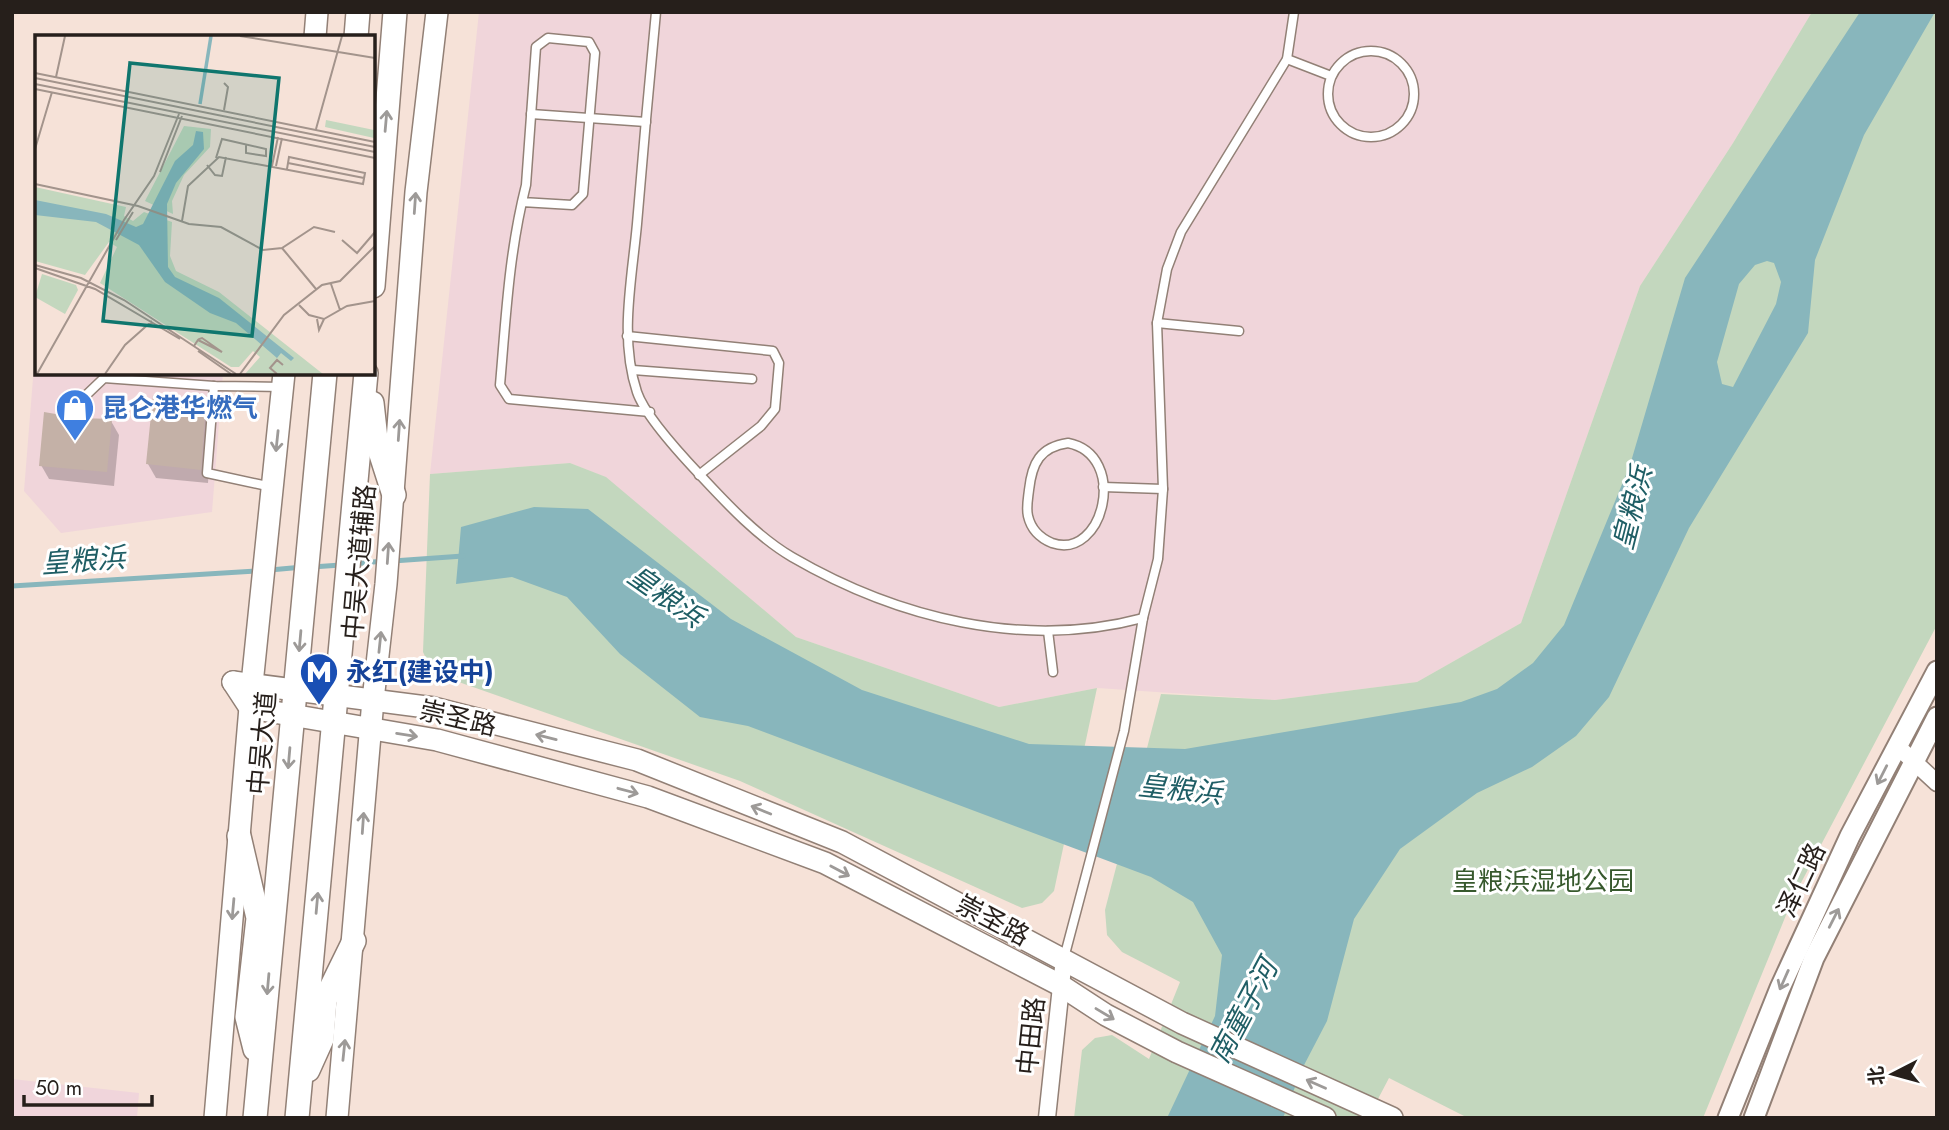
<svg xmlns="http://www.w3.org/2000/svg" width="1949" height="1130" font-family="Jost,'Noto Sans SC',sans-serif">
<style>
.commercial{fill:#f0d5da}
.education{fill:#f0d5db}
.green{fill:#c3d7be}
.water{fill:#88b6bc;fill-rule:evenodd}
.shadow{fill:#0003}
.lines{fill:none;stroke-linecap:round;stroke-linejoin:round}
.stream{stroke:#88b6bc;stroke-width:5}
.building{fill:#c4b1a7}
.service-casing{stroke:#928076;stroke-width:11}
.minor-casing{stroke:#928076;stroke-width:19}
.tertiary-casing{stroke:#928076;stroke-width:23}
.secondary-casing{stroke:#928076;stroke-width:24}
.primary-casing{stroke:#928076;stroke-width:26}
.service{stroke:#fff;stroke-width:8}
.minor{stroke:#fff;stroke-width:16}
.tertiary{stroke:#fff;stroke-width:19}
.secondary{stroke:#fff;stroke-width:21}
.primary{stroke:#fff;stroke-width:23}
.oneway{stroke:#9d9a98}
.labels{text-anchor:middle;stroke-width:6;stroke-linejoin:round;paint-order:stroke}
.shop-label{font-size:26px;font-weight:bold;fill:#366cbe;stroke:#fff;text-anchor:start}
.street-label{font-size:26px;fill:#261f1b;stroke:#fff}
.transit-label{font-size:26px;font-weight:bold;fill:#164399;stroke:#fff;text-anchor:start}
.park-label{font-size:26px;fill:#37592d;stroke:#fff}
.water-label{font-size:28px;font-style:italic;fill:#1f5e65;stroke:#fff}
.inset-river{fill:none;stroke:#88b6bc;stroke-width:3.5}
.inset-road{fill:none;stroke:#a3948c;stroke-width:2}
.view{fill:#0f766e;fill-opacity:0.15;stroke:#0f766e;stroke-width:3.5}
.inset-edge{fill:none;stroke:#261f1b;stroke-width:3.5}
</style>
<rect width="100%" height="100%" fill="#f6e2d8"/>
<g class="commercial">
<polygon points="479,12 1812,12 1733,143 1640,286 1521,623 1417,682 1275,700 1097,688 999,707 796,637 605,477 570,463 430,474"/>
<polygon points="34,366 37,373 223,373 212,512 61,533 24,491"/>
</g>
<polygon class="education" points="12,1079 139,1093 137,1118 12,1118"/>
<g class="green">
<polygon points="1812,12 1937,12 1937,625 1793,898 1703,1118 1468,1118 1389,1078 1368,1118 1074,1118 1082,1050 1095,1038 1112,1035 1149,1059 1180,982 1122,952 1107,935 1105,910 1161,694 1275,700 1417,682 1521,623 1640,286 1733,143"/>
<polygon points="570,463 606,477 796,637 999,707 1097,688 1054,891 1042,903 1022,908 740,781 433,673 423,652 430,474"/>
</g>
<path class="water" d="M 1860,12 L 1935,12 L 1864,135 L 1815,260 L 1808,333 L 1689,528 L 1609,697 L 1576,736 L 1532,767 L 1477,793 L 1400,849 L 1354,919 L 1327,1021 L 1302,1069 L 1283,1118 L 1167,1118 L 1215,1016 L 1222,955 L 1193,902 L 1151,877 L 748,726 L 700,717 L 620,654 L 567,597 L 512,577 L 456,584 L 461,527 L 534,507 L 588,509 L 731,619 L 862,690 L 1029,744 L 1185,749 L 1461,702 L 1497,689 L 1533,663 L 1564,625 L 1630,465 L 1685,278 ZM 1767,261 L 1774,263 L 1781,282 L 1776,304 L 1733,387 L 1722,384 L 1717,362 L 1739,284 L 1755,265 Z"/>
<g class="shadow">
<polygon points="205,402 213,416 208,483 156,478 148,464"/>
<polygon points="79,420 111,421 119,435 114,486 49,479 41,465"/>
</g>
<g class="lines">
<g class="stream">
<polyline points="393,561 463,556"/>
<polyline points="354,564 383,561"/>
<polyline points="312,567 341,565"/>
<polyline points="270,570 303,567"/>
<polyline points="12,586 257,571"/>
</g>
</g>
<g class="building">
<polygon points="153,395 206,401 201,470 146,464"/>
<polygon points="44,412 79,418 112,419 107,472 39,466"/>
</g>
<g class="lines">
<g class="service-casing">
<g id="service">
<path d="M 656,12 C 649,83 643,153 637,224 C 632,279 619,338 637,392 C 645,416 683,457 701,476 C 728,505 758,537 792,557 C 897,618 1024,650 1143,618"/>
<circle cx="1371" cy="94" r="43"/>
<polyline points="1287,59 1331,76"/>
<polyline points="531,114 646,122"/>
<path d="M 522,202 L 572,205 L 583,194 L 595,53 L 589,42 L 548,38 L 536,47 L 526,185 C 509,252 506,316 500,385 L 509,399 L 650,412"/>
<polyline points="1157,323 1239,331"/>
<polyline points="627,336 773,351 779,363 775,409 761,426 699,475"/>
<polyline points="633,370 752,379"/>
<polyline points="214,386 207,473 272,487"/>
<polyline points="80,412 81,400 104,378 214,386 282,387"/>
<path d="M 1068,443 C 1129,455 1104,561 1052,543 C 1040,538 1031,529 1028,516 C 1026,508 1028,499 1029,490 C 1032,463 1040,447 1068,443 Z"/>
<polyline points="1103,487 1163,489"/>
<polyline points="1048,631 1053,672"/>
<polyline points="1064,958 1124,731 1143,618 1158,559 1163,489 1157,323 1167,269 1181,232 1287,59 1294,12"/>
</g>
</g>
<g class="minor-casing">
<g id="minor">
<polyline points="1897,746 1937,783"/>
<polyline points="1047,1118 1064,958"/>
</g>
</g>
<g class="tertiary-casing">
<g id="tertiary">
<polyline points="1728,1118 1780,988 1850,836 1937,671"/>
<polyline points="1754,1118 1814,958 1937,717"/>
</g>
</g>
<g class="secondary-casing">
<g id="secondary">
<polyline points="315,37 317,12"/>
<polyline points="233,682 434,708 637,760 842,842 1182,1023 1392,1118"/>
<polyline points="233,682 250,708 437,740 648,797 825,863 1060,985 1106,1015 1177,1052 1325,1118"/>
<polyline points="215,1118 252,684 284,373"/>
<polyline points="337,1118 373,700 386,584 416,192 437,12"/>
</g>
</g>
<g class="primary-casing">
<g id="primary">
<polyline points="356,37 358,12"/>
<polyline points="373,286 395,12"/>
<polyline points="372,403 376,439 394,495"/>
<polyline points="239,836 258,918 247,1017 255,1049"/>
<polyline points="308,1070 322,1039 325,1000 354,941"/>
<polyline points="255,1118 325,373"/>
<polyline points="297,1118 366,373"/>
</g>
</g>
<use href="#service" class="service"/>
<use href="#minor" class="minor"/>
<use href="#tertiary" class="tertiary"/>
<use href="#secondary" class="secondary"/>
<use href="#primary" class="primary"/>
</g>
<defs><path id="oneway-shaft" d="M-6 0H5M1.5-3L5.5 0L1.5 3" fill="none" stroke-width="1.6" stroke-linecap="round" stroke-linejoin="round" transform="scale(1.75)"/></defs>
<g class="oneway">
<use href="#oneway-shaft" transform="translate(386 121) rotate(-85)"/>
<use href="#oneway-shaft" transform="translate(415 203) rotate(-86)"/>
<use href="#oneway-shaft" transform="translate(399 430) rotate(-86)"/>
<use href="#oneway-shaft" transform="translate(277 441) rotate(96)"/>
<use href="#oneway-shaft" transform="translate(388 553) rotate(-86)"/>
<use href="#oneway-shaft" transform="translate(300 641) rotate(95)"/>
<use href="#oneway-shaft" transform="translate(380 642) rotate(-84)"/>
<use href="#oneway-shaft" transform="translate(407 735) rotate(9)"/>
<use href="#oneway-shaft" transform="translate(546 737) rotate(-166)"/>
<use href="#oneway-shaft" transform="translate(289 758) rotate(95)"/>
<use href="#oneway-shaft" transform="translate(1882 775) rotate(117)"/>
<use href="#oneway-shaft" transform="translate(628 791) rotate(15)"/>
<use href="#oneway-shaft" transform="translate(761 810) rotate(-158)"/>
<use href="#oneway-shaft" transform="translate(363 823) rotate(-86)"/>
<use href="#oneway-shaft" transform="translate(840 871) rotate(28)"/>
<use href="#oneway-shaft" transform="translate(317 903) rotate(-85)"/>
<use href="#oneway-shaft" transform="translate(233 909) rotate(95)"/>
<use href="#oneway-shaft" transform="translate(1834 918) rotate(-63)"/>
<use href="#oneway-shaft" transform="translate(1784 980) rotate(114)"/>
<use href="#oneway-shaft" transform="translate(268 984) rotate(95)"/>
<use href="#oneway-shaft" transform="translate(1105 1014) rotate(31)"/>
<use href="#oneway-shaft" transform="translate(344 1050) rotate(-84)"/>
<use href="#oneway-shaft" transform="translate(1316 1084) rotate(-156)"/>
</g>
<defs>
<g id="shop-pin" transform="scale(2.0125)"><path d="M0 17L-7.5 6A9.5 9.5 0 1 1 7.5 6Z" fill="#3f7fe0" stroke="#fff"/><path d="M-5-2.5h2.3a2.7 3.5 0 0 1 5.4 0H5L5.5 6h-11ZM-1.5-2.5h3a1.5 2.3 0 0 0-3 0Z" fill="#fff"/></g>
<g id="metro-pin" transform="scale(2.0125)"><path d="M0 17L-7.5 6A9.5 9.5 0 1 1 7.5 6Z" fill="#1a4fb4" stroke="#fff"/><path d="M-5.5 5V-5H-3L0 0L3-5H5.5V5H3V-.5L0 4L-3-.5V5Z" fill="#fff"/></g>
</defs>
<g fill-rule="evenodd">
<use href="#shop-pin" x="75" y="408"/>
<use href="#metro-pin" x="319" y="672"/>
</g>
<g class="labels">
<g class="shop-label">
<text x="102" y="417">昆仑港华燃气</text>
</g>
<g class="street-label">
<text transform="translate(359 562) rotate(-85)" y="9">中吴大道辅路</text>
<text transform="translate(458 718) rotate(13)" y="9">崇圣路</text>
<text transform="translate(262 743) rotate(-85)" y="9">中吴大道</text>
<text transform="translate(1801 880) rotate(-65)" y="9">泽仁路</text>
<text transform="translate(993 920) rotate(28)" y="9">崇圣路</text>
<text transform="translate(1031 1036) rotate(-84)" y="9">中田路</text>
</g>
<g class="transit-label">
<text x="346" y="681">永红(建设中)</text>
</g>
<g class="park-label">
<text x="1543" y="890">皇粮浜湿地公园</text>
</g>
<g class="water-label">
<text transform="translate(1632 508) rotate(-76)" y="10">皇粮浜</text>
<text transform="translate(83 560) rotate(-4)" y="10">皇粮浜</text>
<text transform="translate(666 596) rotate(35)" y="10">皇粮浜</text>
<text transform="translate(1180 789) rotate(6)" y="10">皇粮浜</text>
<text transform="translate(1243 1011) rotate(-62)" y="10">南童子河</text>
</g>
</g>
<g transform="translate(35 35)">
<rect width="340" height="340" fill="#f6e2d8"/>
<path d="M 291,85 L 339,95 L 339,103 L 290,92 ZM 149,91 L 176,94 L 175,112 L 149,140 L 137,166 L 138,179 L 110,166 ZM 0,152 L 91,172 L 89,181 L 98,186 L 109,177 L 137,187 L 135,221 L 141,236 L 184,257 L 288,339 L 210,339 L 225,322 L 218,316 L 204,332 L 196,332 L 65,248 L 82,212 L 74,207 L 50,240 L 0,226 ZM 7,239 L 41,250 L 43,255 L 30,279 L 0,262 Z" fill="#c3d7be"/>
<path d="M 161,96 L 168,97 L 169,114 L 141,148 L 132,169 L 133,232 L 140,242 L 184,263 L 259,323 L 256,326 L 246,318 L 242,323 L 201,288 L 175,278 L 130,247 L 104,210 L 61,187 L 0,180 L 0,165 L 71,179 L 101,192 L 108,189 L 140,126 L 158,110 Z" fill="#88b6bc"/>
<path class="inset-river" d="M 165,69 L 176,1"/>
<path class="inset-road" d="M 205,1 L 340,23M 0,38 L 340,107M 21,42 L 30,1M 0,43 L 340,112M 189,48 L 193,52 L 189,75M 0,49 L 340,117M 0,54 L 340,123M 281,94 L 307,1M 0,114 L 17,57M 181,123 L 187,104 L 231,114 L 231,121 L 211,118 L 211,110M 253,128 L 329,143M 172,130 L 180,140 L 187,141 L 191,122M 237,131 L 243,102M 241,131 L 247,103M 125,137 L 147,81M 0,149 L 103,171 L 154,189 L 186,192 L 228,215 L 247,213 L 279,192 L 300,197M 147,186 L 153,151 L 184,122 L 328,149 L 330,138 L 254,122 L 252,134M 81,205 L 98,177M 307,205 L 322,218 L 340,197M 247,213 L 281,254M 0,230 L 46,243 L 89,265 L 201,339M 0,233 L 60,254 L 145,304M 296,249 L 305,275M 264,270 L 274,280 L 289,284 L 312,271 L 340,266M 282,284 L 284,295 L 289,284M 159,311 L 163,305 L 164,304 L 167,303 L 187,317 L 163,305M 163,316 L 196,339M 2,339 L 89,185 L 119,141 L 144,79M 70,339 L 90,310 L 117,286M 205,339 L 249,280 L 287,250 L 305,246 L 340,211M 242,339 L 235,333 L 242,325 L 248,330"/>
<path class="view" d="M 95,28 L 244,43 L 217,301 L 68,286 Z"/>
<rect width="340" height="340" class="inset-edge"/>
</g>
<rect width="1949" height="1130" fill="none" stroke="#261f1b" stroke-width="28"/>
<g transform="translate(1893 1074) rotate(264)" stroke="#ffffff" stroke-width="5" paint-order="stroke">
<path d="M0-5L12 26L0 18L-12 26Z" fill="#261f1b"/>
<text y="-10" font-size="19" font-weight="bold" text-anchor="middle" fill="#261f1b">北</text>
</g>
<path d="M24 1095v10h128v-10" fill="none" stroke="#261f1b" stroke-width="3.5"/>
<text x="35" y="1095" font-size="21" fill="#261f1b" stroke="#ffffff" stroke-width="5" paint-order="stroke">50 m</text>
</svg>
